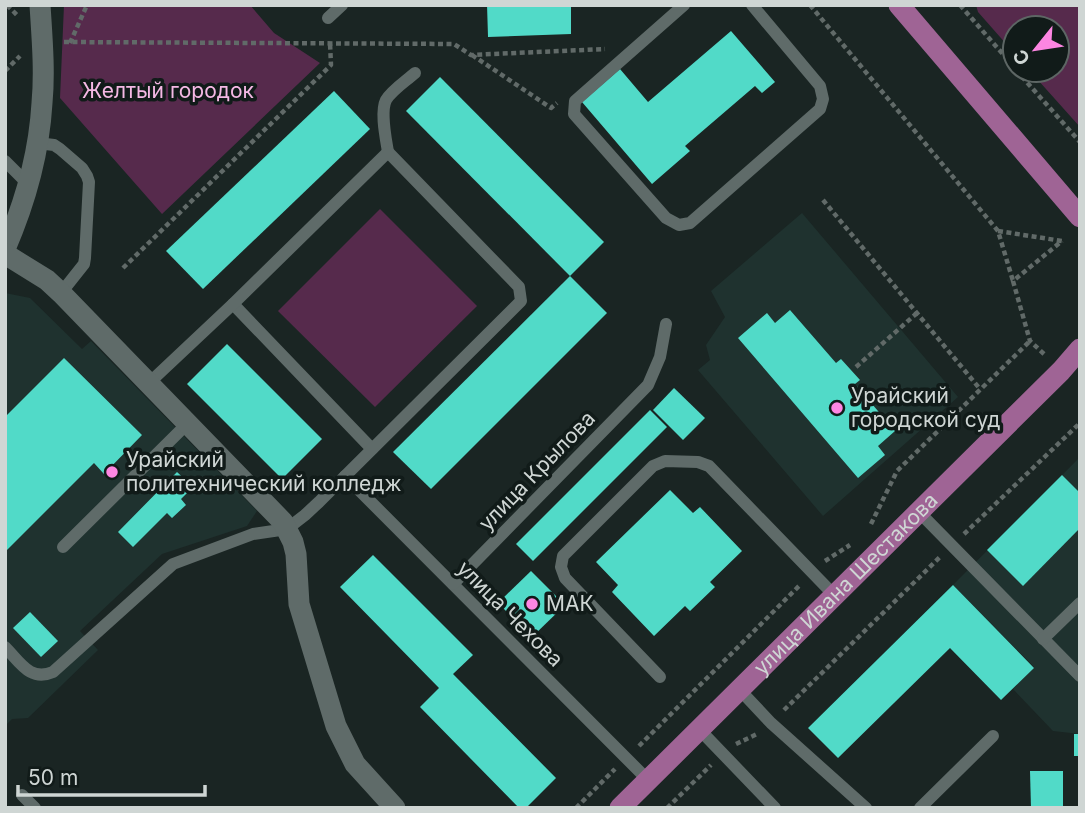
<svg xmlns="http://www.w3.org/2000/svg" width="1085" height="813" font-family="Inter,sans-serif">
<style>
.built{fill:#1f322f}
.green{fill:#562a4c}
.building{fill:#51dac8}
.lines{fill:none;stroke-linecap:round;stroke-linejoin:round}
.path{stroke:#616a68;stroke-width:4.5;stroke-dasharray:5 3.5;stroke-linecap:butt}
.lane{stroke:#5f6b69;stroke-width:12}
.street{stroke:#5f6b69;stroke-width:21}
.primary{stroke:#9f6495;stroke-width:21}
.poi-dot{fill:#fd86e2;stroke:#111b19;stroke-width:2.5}
.labels{text-anchor:middle;stroke-width:7;stroke-linejoin:round;paint-order:stroke}
.park-label{font-size:21px;fill:#f4b8e4;stroke:#111b19}
.poi-label{font-size:21px;fill:#cfd6d4;stroke:#111b19;text-anchor:start}
.street-label{font-size:21px;fill:#cfd6d4;stroke:#111b19}
</style>
<rect width="100%" height="100%" fill="#1a2523"/>
<g class="built">
<polygon points="802,213 958,397 823,516 698,370 710,360 706,345 725,317 711,291"/>
<polygon points="5,293 30,298 82,349 91,341 257,511 247,526 162,554 80,631 98,650 28,718 12,719 5,726"/>
<polygon points="1078,459 1080,460 1080,734 1053,731 1013,689 1034,667 953,585"/>
</g>
<g class="green">
<polygon points="64,5 250,5 274,33 320,63 162,214 60,98"/>
<polygon points="976,5 1080,5 1080,127 1029,70 1057,70 1057,28 1015,28 1015,54 978,12"/>
<polygon points="380,209 477,306 375,407 278,311"/>
</g>
<g class="building">
<polygon points="487,5 571,5 571,34 488,37"/>
<polygon points="731,31 775,82 762,93 755,86 685,146 690,151 652,184 582,102 620,69 648,102"/>
<polygon points="440,77 604,242 570,276 406,111"/>
<polygon points="334,91 370,129 203,289 166,251"/>
<polygon points="570,276 607,313 431,489 393,452"/>
<polygon points="790,310 836,363 841,359 860,380 855,384 895,431 878,446 885,455 858,478 738,338 767,313 775,323"/>
<polygon points="227,344 322,439 282,479 187,384"/>
<polygon points="64,358 142,435 104,474 94,463 5,552 5,417"/>
<polygon points="674,388 705,418 683,440 653,410"/>
<polygon points="650,410 667,427 533,561 516,544"/>
<polygon points="177,472 193,487 181,499 186,505 172,518 167,513 133,547 118,532"/>
<polygon points="1062,475 1080,493 1080,528 1023,586 987,550"/>
<polygon points="670,490 693,513 700,507 742,551 710,582 715,587 690,611 685,606 654,636 612,592 618,585 596,562"/>
<polygon points="373,555 473,655 453,674 556,778 526,808 519,808 420,707 439,688 340,587"/>
<polygon points="531,571 565,605 532,637 498,603"/>
<polygon points="953,585 1034,668 1001,700 950,648 838,758 808,728"/>
<polygon points="30,612 58,641 41,657 13,628"/>
<rect x="1074" y="734" width="6" height="22"/>
<polygon points="1030,771 1063,771 1063,808 1031,808"/>
</g>
<g class="lines">
<g class="path">
<polyline points="7,5 19,17"/>
<polyline points="810,5 998,231 1013,281"/>
<polyline points="960,5 1015,68"/>
<polyline points="64,42 454,44 471,55 605,49"/>
<polyline points="70,43 87,5"/>
<polyline points="472,55 551,108 557,103"/>
<polyline points="1016,70 1080,142"/>
<polyline points="5,71 20,56"/>
<polyline points="823,200 980,389"/>
<polyline points="998,231 1062,241"/>
<polyline points="123,268 331,65 330,43"/>
<polyline points="1044,354 1030,341 1013,281 1062,241"/>
<polyline points="856,367 917,313"/>
<polyline points="871,524 897,471 1030,341"/>
<polyline points="964,534 1080,423"/>
<polyline points="825,561 850,545"/>
<polyline points="784,710 940,557"/>
<polyline points="736,744 757,734"/>
<polyline points="639,746 801,584"/>
<polyline points="576,808 615,769"/>
<polyline points="667,808 711,765"/>
</g>
<g class="lane">
<polyline points="684,5 575,101 574,114 666,218 679,225 690,223 820,109 823,99 820,86 752,5"/>
<polyline points="328,18 342,5"/>
<polyline points="37,143 54,145 60,149 82,168 87,176 89,182 85,258 84,264 61,293"/>
<path d="M 388,152 C 386,139 380,112 386,100 C 392,90 406,81 415,73"/>
<polyline points="5,161 28,184"/>
<polyline points="233,304 372,449"/>
<polyline points="345,476 648,780"/>
<polyline points="919,512 1080,676"/>
<polyline points="63,547 188,423"/>
<polyline points="453,584 648,385 660,357 666,324"/>
<polyline points="1043,639 1080,603"/>
<path d="M 5,647 C 20,662 30,682 53,672 L 173,564 L 253,534 L 287,529 L 305,515 L 319,502 L 521,301 L 519,287 L 388,152 L 233,304 L 149,383"/>
<polyline points="660,677 565,578 561,567 563,556 653,466 665,461 698,462 709,466 835,596"/>
<polyline points="739,689 771,723 866,808"/>
<polyline points="699,729 775,808"/>
<polyline points="22,795 35,808"/>
<polyline points="920,808 993,736"/>
</g>
<g class="street">
<path d="M 5,249 C 25,203 39,154 42,103 C 45,71 42,37 40,5"/>
<polyline points="5,254 47,280 61,293 283,522 293,542 296,554 299,604 336,726 355,764 395,808"/>
</g>
<g class="primary">
<polyline points="899,5 1080,217"/>
<path id="s1" d="M 620,808 L 1061,371 L 1080,349"/>
</g>
</g>
<g class="poi-dot">
<circle cx="837" cy="408" r="7"/>
<circle cx="112" cy="472" r="7"/>
<circle cx="532" cy="604" r="7"/>
</g>
<g class="labels">
<g class="park-label">
<text x="168" y="98">Желтый городок</text>
</g>
<g class="poi-label">
<text x="851" y="403">Урайский<tspan x="851" dy="24">городской суд</tspan></text>
<text x="126" y="467">Урайский<tspan x="126" dy="24">политехнический колледж</tspan></text>
<text x="546" y="611">МАК</text>
</g>
<g class="street-label">
<text transform="translate(537 471) rotate(-46)" y="7">улица Крылова</text>
<text dy="7" stroke="none"><textPath href="#s1" startOffset="318">улица Ивана Шестакова</textPath></text>
<text transform="translate(510 614) rotate(45)" y="7">улица Чехова</text>
</g>
</g>
<rect width="1085" height="813" fill="none" stroke="#cfd6d4" stroke-width="14"/>
<g transform="translate(1036 49) rotate(240)"><circle r="33" fill="#111b19" stroke="#5d6664" stroke-width="2"/>
<path d="M0-5L12 26L0 18L-12 26Z" fill="#fd86e2"/>
<text y="-10" font-size="19" font-weight="bold" text-anchor="middle" fill="#cfd6d4">С</text>
</g>
<path d="M18 785v10h187v-10" fill="none" stroke="#cfd6d4" stroke-width="3.5"/>
<text x="28" y="785" font-size="21" fill="#cfd6d4" stroke="#111b19" stroke-width="5" paint-order="stroke">50 m</text>
</svg>
